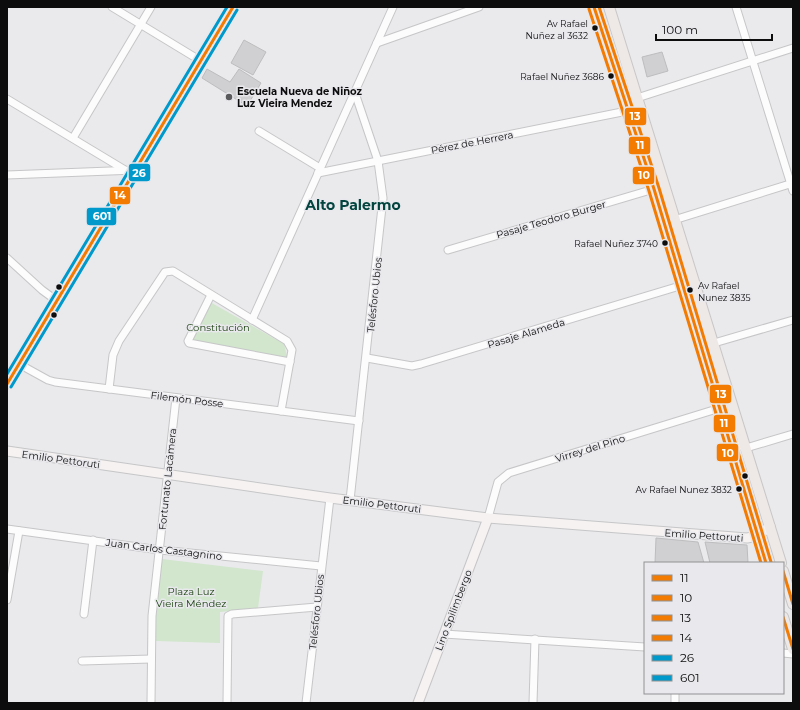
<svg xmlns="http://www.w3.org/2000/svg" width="800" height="710" font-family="Montserrat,sans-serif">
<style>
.green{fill:#d1e6cd}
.building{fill:#d0d0d2;stroke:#bdbdbf}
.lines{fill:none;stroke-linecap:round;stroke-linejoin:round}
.street-casing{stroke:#c6c6c8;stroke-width:9}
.secondary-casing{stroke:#c6c6c8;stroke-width:11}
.primary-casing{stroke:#c7c7c8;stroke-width:12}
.street{stroke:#fcfcfc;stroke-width:7}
.secondary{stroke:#f5f2f1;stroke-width:9}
.primary{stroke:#eee8e6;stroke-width:10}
.bus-1-casing{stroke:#e9e9ed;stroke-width:6}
.bus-2-casing{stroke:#e9e9ed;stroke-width:6}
.bus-3-casing{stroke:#e9e9ed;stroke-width:6}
.bus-4-casing{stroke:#e9e9ed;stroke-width:6}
.bus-5-casing{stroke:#e9e9ed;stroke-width:6}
.bus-6-casing{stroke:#e9e9ed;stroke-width:6}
.bus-1{stroke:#f37b01;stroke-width:3}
.bus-2{stroke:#f37b01;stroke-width:3}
.bus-3{stroke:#f37b01;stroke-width:3}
.bus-4{stroke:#f37b01;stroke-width:3}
.bus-5{stroke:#0099cb;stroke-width:3}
.bus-6{stroke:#0099cb;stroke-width:3}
.bus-dot{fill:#0d0d0e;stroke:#e9e9ed;stroke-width:1.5}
.poi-dot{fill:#5a5a5c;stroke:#e9e9ed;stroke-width:1.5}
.labels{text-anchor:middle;stroke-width:3;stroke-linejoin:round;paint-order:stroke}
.bus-label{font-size:9px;fill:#0d0d0e;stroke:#e9e9ed;text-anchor:end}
.poi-label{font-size:10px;font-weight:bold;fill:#0d0d0e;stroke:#e9e9ed;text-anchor:start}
.street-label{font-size:10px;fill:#0d0d0e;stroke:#e9e9ed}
.park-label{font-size:10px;fill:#143c08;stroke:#e9e9ed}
.district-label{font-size:14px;font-weight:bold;fill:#02443f;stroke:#e9e9ed}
.line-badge{stroke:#e9e9ed;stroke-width:1.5}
.badge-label{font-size:11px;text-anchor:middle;font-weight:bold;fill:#fff}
</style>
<rect width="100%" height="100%" fill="#eaeaec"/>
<g class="green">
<polygon points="210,302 284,344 288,360 192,340"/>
<polygon points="162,559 263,571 258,608 220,612 220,643 156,641 155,624"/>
</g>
<g class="building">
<polygon points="244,40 266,52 253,75 231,63"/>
<polygon points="662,52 668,71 647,77 642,57"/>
<polygon points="207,69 230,82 239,69 261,83 247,106 202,78"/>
<polygon points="656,538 698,542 704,563 655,563"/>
<polygon points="705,542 747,545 748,563 710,563"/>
</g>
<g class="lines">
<g class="street-casing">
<g id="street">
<polyline points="112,7 201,61"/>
<polyline points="736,7 793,191"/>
<polyline points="377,43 479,7"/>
<polyline points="637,98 793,48"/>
<polyline points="7,99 125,170"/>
<polyline points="259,131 320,168"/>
<polyline points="73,138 151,7"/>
<polyline points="318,173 627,111"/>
<polyline points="7,175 136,170"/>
<polyline points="674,220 793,183"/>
<polyline points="448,250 654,189"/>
<polyline points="7,258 42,290 57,301"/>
<polyline points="211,295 188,341 189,343 290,362"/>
<polyline points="252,320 393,7"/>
<polyline points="714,343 793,320"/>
<polyline points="367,358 412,366 421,364 683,285"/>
<polyline points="19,364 48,380 55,382 359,421"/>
<polyline points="109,389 113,355 119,341 165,272 173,271 287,341 292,350 281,411"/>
<polyline points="731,442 746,448 793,434"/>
<polyline points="350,500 383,198 378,161 355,93"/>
<polyline points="488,518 498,482 509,473 720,408"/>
<polyline points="7,529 160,550 321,566"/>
<polyline points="7,600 19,531"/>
<polyline points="84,614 93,540"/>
<polyline points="444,634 645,647"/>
<polyline points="783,653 793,654"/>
<polyline points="82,661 151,659"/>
<polyline points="151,703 152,616 176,398"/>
<polyline points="227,703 228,616 232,614 317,607"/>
<polyline points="306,703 330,498"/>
<polyline points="533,703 535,639"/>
<polyline points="675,703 675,693"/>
</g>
</g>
<g class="secondary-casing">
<g id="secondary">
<polyline points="7,384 233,7"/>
<polyline points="7,451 330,498 488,518 747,538 758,536 770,526"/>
<polyline points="418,703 488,518"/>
</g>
</g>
<g class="primary-casing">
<g id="primary">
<polyline points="594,7 654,189 731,442 766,563"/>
<polyline points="609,7 781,563"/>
<polyline points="783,571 793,604"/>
<polyline points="783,617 793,649"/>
</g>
</g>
<use href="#street" class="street"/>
<use href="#secondary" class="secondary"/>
<use href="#primary" class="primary"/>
<g class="bus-1-casing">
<g id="bus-1">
<polyline points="594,7 654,189 766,563"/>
<polyline points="783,571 793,604"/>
<polyline points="783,617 793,649"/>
</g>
</g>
<g class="bus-2-casing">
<polyline id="bus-2" points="589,9 649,191 761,563"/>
</g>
<g class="bus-3-casing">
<polyline id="bus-3" points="599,7 659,188 771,562"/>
</g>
<g class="bus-4-casing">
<polyline id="bus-4" points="7,384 233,7"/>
</g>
<g class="bus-5-casing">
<polyline id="bus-5" points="11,387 237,10"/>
</g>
<g class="bus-6-casing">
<polyline id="bus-6" points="7,374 227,7"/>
</g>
<use href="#bus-1" class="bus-1"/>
<use href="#bus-2" class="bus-2"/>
<use href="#bus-3" class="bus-3"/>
<use href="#bus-4" class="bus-4"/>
<use href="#bus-5" class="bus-5"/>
<use href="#bus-6" class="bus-6"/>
</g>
<g class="bus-dot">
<circle cx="595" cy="28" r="3.5"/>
<circle cx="611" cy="76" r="3.5"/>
<circle cx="665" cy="243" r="3.5"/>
<circle cx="59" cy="287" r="3.5"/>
<circle cx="690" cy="290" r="3.5"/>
<circle cx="54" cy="315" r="3.5"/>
<circle cx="745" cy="476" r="3.5"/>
<circle cx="739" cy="489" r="3.5"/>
</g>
<circle class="poi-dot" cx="229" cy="97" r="4"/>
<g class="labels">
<g class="bus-label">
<text x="588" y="27">Av Rafael<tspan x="588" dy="12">Nuñez al 3632</tspan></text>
<text x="604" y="80">Rafael Nuñez 3686</text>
<text x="658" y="247">Rafael Nuñez 3740</text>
<text x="698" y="289" text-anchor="start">Av Rafael<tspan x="698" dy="12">Nunez 3835</tspan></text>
<text x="732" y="493">Av Rafael Nunez 3832</text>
</g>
<g class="poi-label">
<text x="237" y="95">Escuela Nueva de Niñoz<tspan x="237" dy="12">Luz Vieira Mendez</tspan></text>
</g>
<g class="street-label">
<text transform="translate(472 142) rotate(-11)" y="4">Pérez de Herrera</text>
<text transform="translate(551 219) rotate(-16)" y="4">Pasaje Teodoro Burger</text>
<text transform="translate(374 295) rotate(-84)" y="4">Telésforo Ubios</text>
<text transform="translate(526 333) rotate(-17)" y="4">Pasaje Alameda</text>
<text transform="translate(187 399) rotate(7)" y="4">Filemón Posse</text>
<text transform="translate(590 448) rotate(-17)" y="4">Virrey del Pino</text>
<text transform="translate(61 459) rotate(8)" y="4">Emilio Pettoruti</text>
<text transform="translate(167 479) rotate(-84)" y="4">Fortunato Lacámera</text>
<text transform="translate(382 504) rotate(7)" y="4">Emilio Pettoruti</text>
<text transform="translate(704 535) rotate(4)" y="4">Emilio Pettoruti</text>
<text transform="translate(164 549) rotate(7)" y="4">Juan Carlos Castagnino</text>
<text transform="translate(453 610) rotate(-69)" y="4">Lino Spilimbergo</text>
<text transform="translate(316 612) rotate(-84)" y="4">Telésforo Ubios</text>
</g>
<g class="park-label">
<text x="218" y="331">Constitución</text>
<text x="191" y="595">Plaza Luz<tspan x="191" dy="12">Vieira Méndez</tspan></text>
</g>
<g class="district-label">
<text x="353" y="210">Alto Palermo</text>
</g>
</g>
<g class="line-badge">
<rect x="624" y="107" width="23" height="19" rx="4" fill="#f37b01"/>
<rect x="628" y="136" width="23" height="19" rx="4" fill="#f37b01"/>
<rect x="128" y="163" width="23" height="19" rx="4" fill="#0099cb"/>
<rect x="632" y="166" width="23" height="19" rx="4" fill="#f37b01"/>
<rect x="109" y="186" width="22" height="19" rx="4" fill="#f37b01"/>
<rect x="86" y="207" width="31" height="19" rx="4" fill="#0099cb"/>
<rect x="709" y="384" width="23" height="20" rx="4" fill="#f37b01"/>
<rect x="713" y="414" width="23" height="19" rx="4" fill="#f37b01"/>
<rect x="716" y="443" width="23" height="19" rx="4" fill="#f37b01"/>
</g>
<g class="badge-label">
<text x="635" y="120">13</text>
<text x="640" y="149">11</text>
<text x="139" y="177">26</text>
<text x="644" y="179">10</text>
<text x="120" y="199">14</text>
<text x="102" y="220">601</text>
<text x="721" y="398">13</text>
<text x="724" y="427">11</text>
<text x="728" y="457">10</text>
</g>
<rect width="800" height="710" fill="none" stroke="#0d0d0e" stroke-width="16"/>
<rect x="644" y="562" width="140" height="132" fill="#e9e9ed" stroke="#919194"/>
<rect x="652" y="575" width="20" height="6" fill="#f37b01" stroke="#919194"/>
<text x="680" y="582" font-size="12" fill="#0d0d0e">11</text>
<rect x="652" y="595" width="20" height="6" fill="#f37b01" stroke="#919194"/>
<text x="680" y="602" font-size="12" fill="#0d0d0e">10</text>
<rect x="652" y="615" width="20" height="6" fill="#f37b01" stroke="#919194"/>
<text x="680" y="622" font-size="12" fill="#0d0d0e">13</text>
<rect x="652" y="635" width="20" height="6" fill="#f37b01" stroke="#919194"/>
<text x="680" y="642" font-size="12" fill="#0d0d0e">14</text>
<rect x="652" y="655" width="20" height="6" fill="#0099cb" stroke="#919194"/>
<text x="680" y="662" font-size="12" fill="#0d0d0e">26</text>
<rect x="652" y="675" width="20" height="6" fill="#0099cb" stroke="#919194"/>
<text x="680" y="682" font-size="12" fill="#0d0d0e">601</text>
<path d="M656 34v6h116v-6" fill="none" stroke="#0d0d0e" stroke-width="2"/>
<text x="662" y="34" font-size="12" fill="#0d0d0e" stroke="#e9e9ed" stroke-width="3" paint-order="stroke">100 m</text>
</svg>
